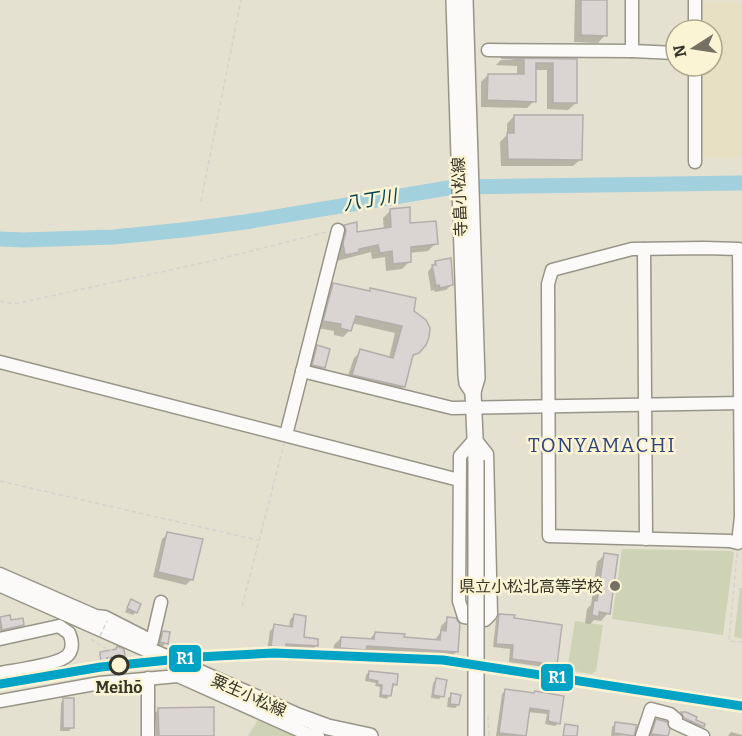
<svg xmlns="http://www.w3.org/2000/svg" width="742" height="736" font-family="Bitter,'Noto Sans JP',serif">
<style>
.built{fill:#e7e0c3}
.green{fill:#cfd3b5}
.shadow{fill:#0003}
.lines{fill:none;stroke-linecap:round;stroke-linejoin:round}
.river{stroke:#a2d0dd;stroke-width:15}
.building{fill:#dad4d2;stroke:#b3aeab;stroke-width:1.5}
.minor-casing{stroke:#989588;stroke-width:15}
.major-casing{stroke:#989588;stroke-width:18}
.path{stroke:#d4d3ce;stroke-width:1.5;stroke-dasharray:4.5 3;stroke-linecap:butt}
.minor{stroke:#fbfaf8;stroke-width:12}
.major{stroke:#fbfaf8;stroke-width:15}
.major-bridge-casing{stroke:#989588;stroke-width:18;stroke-linecap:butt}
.path-bridge{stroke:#d4d3ce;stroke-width:1.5;stroke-dasharray:4.5 3;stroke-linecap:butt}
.major-bridge{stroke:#fbfaf8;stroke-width:15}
.rail-1-casing{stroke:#fbf4d4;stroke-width:14}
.rail-1{stroke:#03a3c6;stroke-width:9}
.poi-dot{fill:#747163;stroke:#fbf4d4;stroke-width:2}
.stop-dot{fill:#fbf4d4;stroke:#373428;stroke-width:3}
.labels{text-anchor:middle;stroke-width:5;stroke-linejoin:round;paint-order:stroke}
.street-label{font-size:16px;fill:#373428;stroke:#fbf4d4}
.poi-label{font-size:16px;fill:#373428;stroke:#fbf4d4;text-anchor:end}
.stop-label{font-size:16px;font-weight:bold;fill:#373428;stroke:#fbf4d4}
.water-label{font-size:18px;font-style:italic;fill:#054253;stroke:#fbf4d4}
.quarter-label{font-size:20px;letter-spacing:1.5px;fill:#2f447d;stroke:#fbf4d4}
.line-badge{stroke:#fbf4d4;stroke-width:2}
.badge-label{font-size:16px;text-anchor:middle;font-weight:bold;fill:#fff}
</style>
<rect width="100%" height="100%" fill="#e5e1d0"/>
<polygon class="built" points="703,2 742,3 742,158 703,157 703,66 712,66 712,30 703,30"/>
<g class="green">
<polygon points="622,549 731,551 734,553 723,635 612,619"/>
<polygon points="740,588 742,588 742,639 734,637"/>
<polygon points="575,621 603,625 596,671 592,674 567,670"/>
<polygon points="259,718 306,736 248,736"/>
</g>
<g class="shadow">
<polygon points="575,0 605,0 605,35 598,43 574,42"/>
<polygon points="501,60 576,60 576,103 568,110 547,109 547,70 535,70 534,101 527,108 481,107 481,82 488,75 517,75 517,66 496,65"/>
<polygon points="514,116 581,159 573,166 501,166 500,142 507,135 507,124"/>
<polygon points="391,210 436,243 428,251 409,253 410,261 402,269 386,271 385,257 372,259 371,252 337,261 338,234 345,226 356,234 384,230 383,218"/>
<polygon points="435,262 452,284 446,290 435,292 434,290 431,291 428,272"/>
<polygon points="334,284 368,292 371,289 412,312 424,344 410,359 404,386 397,393 346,381 354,358 361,351 389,358 395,333 352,323 350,330 343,337 334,335 334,331 317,328 327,291"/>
<polygon points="318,346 324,367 319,373 308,370 312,352"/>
<polygon points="168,534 192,579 186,585 153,577 162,539"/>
<polygon points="605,555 608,613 601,621 594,620 590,624 585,623 587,609 591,605 597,562"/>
<polygon points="131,601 136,612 133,615 125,612"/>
<polygon points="294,615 302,639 316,646 312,650 283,649 280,652 267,650 270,631 275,626 289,628 290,620"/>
<polygon points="500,616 556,664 552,668 509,662 510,649 493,647 496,620"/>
<polygon points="9,617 10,622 23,625 19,628 0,632 0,619"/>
<polygon points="448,619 457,651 449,659 361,653 358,656 333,655 334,645 341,638 369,640 375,633 403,639 434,641 440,633 441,626"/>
<polygon points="163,633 166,643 163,646 158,645 160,636"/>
<polygon points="369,672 395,684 387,699 379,697 380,687 375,686 376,683 365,681 366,675"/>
<polygon points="437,679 442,696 439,699 431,698 433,683"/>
<polygon points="505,691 533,694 535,692 559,723 555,726 545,724 547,714 528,712 525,736 496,736 502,694"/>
<polygon points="452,695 458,705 455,708 447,707 448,698"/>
<polygon points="64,699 72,728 69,731 60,731 61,703"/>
<polygon points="158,710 213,736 156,736 155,713"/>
<polygon points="685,713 703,725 702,726 699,730 689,724 684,716 681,716 685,723 678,717 681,714"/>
<polygon points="657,721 669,732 668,736 649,736 653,724"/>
<polygon points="616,723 633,735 611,736 612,727"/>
<polygon points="731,732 742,735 742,736 728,736"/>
</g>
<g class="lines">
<polyline class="river" points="0,239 24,240 114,237 183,230 245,222 454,187 742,183"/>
</g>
<g class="building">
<polygon points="581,0 607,0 607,36 581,35"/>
<polygon points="501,58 577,59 577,103 553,103 553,63 536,63 536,102 487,100 488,74 524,74 524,60"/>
<polygon points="514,115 583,115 582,160 508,159 507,133 514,133"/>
<polygon points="410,207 410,223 436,221 438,244 411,247 411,262 393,264 392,251 380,253 378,245 359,249 359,252 345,255 343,243 346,231 344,225 357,222 357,232 391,227 390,209"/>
<polygon points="451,258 453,285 440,288 439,285 436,286 432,265 436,265 435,261"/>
<polygon points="333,283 370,291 370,288 416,298 414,311 426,320 430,328 429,337 426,345 419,353 413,355 405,387 352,375 360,349 393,358 402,326 356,316 351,331 340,328 341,324 323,321"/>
<polygon points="317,345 330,349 325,368 312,365"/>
<polygon points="167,532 203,539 193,580 158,572"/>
<polygon points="604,553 618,555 610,614 599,612 599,617 592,615 594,600 597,601"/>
<polygon points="131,599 141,604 137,613 127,608"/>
<polygon points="294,614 306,616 304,637 318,639 318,646 286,644 286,648 271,646 274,624 292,627"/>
<polygon points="499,614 515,615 514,618 562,625 557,665 512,659 513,645 496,644"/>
<polygon points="10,615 11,620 23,618 24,625 2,630 0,617"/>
<polygon points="447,617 456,618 460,624 458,652 367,646 366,650 340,648 341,637 374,639 375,632 405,634 404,637 440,640 441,630 446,631"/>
<polygon points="163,631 170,632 168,644 160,642"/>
<polygon points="117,646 124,649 125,656 107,658 108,663 101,664 100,652 116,649"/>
<polygon points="369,671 398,674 397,685 393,684 391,696 381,695 382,685 377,684 378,681 368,679"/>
<polygon points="436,678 447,680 444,697 433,695"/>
<polygon points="505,689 534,693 535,691 564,696 560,724 548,721 549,711 530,708 526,736 499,733"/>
<polygon points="451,693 461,695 459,705 450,704"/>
<rect x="63" y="698" width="11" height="30"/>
<polygon points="214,707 214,736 159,736 158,708"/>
<polygon points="681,712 686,712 697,717 696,720 705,724 704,727 684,718"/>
<polygon points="656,719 667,722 670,729 668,736 651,734"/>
<polygon points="615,722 637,725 634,736 614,733"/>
<polygon points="565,724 578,726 577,736 563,736"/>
</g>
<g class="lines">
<g class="minor-casing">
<g id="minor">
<polyline points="695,30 695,0"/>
<polyline points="488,50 632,51 632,0"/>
<polyline points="632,51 676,53"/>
<polyline points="695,162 695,66"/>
<polygon points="704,248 739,249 741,517 738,543 730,541 549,536 548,284 552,270 632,249"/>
<polyline points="644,249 646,539"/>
<polyline points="0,362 459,480"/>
<polyline points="302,371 452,408 742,403"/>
<polyline points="286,435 338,230"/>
<polygon points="475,439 487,454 491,614 485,620 464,617 459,601 460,456"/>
<polyline points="0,574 96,616 105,617 152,641 161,602"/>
<path d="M 0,639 L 59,626 L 69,633 C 72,640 74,648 68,655 C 59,665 15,670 0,673"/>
<polyline points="148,678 148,736"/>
<polyline points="0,701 100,683 178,676 305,733 318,736"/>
<polyline points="642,736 651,709 670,714 676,719 675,723 703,736"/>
</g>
</g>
<g class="major-casing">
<g id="major">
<polyline points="454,0 466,375 467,383 473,392"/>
<polyline points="465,0 477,378 473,392 476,460"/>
<polyline points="0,584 298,716 328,727 370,736"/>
</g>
</g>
<g class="path">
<polyline points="201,201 241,0"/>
<polyline points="0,301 14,304 207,262 327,232"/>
<polyline points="0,481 257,540"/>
<polyline points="737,553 729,641 742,642"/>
<polyline points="242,606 284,444"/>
<polyline points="92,638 92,640 110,651"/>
<polyline points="108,661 112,647"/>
<polyline points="488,716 489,736"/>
</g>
<use href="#minor" class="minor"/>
<use href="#major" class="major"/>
<g class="major-bridge-casing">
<polyline id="major-bridge" points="476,460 476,736"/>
</g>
<polyline class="path-bridge" points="100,636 107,621"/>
<use href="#major-bridge" class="major-bridge"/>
<g class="rail-1-casing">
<polyline id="rail-1" points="0,684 101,667 198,657 274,653 443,660 742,706"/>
</g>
<use href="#rail-1" class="rail-1"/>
</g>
<circle class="poi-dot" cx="615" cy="586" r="6"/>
<circle class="stop-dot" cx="119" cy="665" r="9"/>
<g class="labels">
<g class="street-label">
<text transform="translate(459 197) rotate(-92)" y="6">寺畠小松線</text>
<text transform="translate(249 695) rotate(24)" y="6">粟生小松線</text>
</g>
<g class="poi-label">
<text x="603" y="592">県立小松北高等学校</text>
</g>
<g class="stop-label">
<text x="119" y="693">Meihō</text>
</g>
<g class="water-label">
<text transform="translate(370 200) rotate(-9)" y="6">八丁川</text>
</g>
<g class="quarter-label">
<text x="602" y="452">TONYAMACHI</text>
</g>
</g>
<g class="line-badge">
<rect x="168" y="644" width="34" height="29" rx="6" fill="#03a3c6"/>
<rect x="540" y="663" width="34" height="29" rx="6" fill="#03a3c6"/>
</g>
<g class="badge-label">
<text x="185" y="664">R1</text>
<text x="557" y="683">R1</text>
</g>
<g transform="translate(694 48) rotate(258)"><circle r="28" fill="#fbf4d4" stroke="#ada78f" stroke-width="1.5"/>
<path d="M0-4.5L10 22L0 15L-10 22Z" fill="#747163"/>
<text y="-9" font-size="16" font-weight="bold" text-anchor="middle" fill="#373428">N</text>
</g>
</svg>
